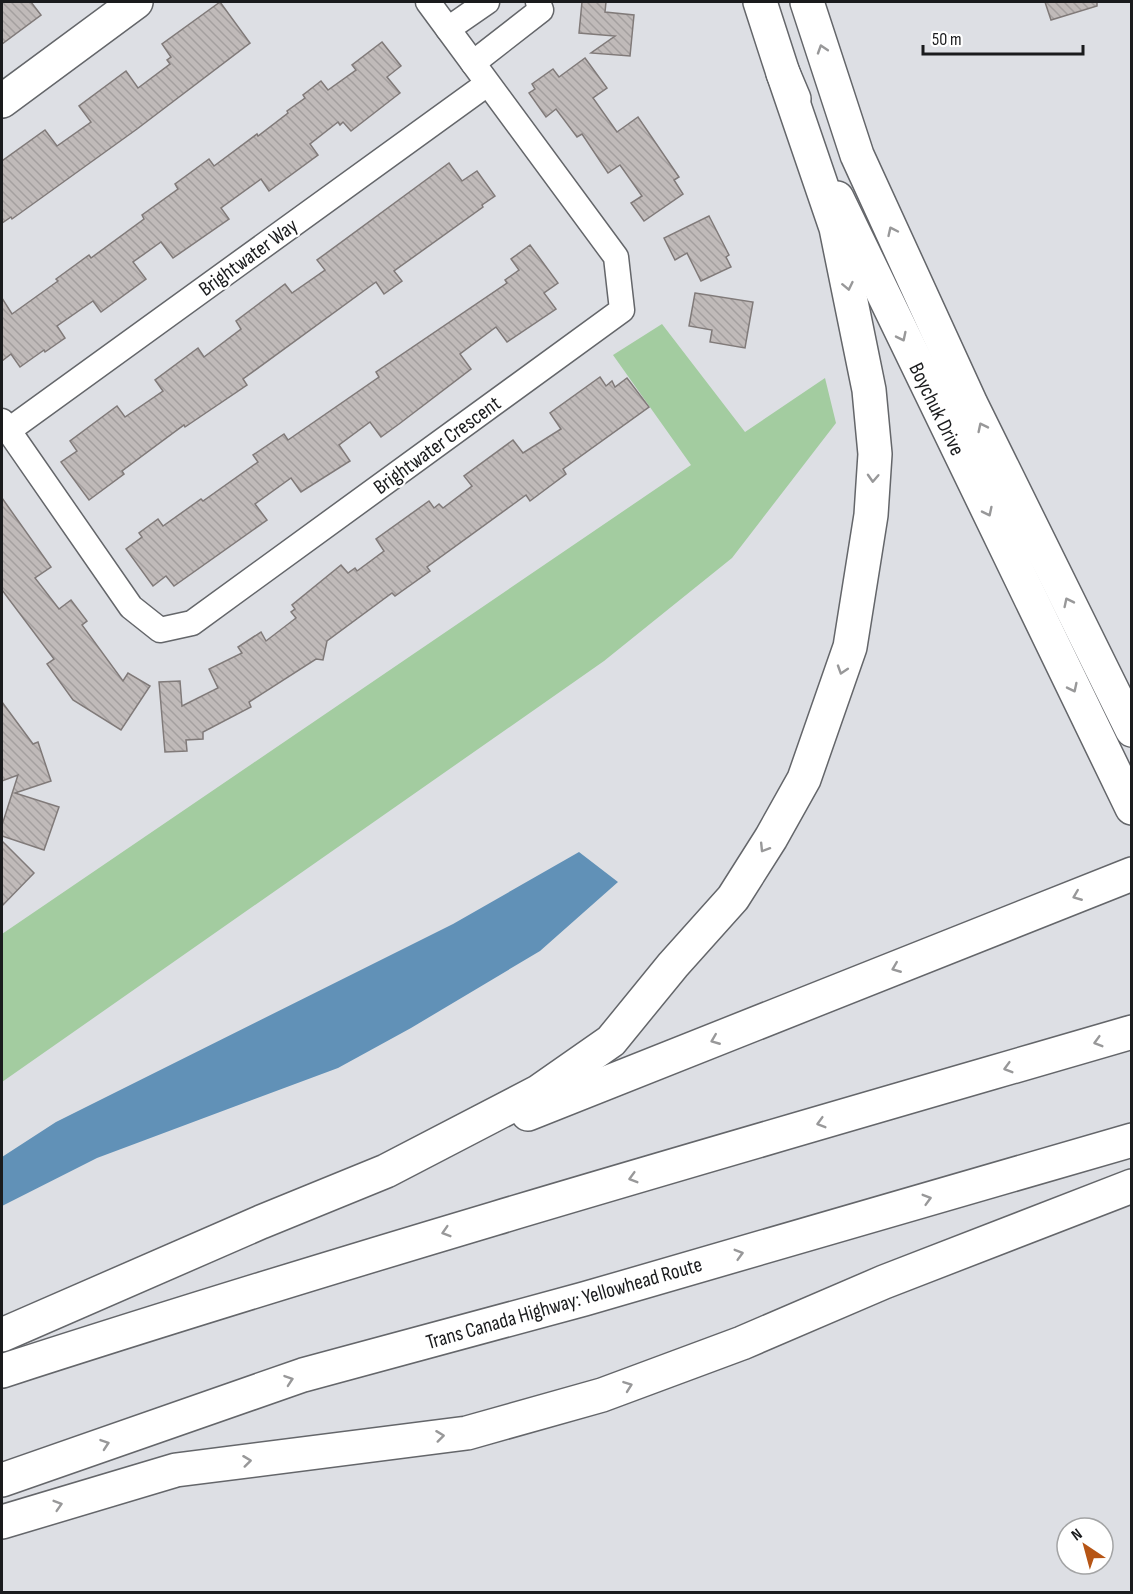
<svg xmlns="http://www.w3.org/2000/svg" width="1133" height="1594" font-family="'Sofia Sans Condensed',sans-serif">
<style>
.green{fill:#a3cca0}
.water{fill:#6191b7}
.building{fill:url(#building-back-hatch);stroke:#807a79;stroke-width:1.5}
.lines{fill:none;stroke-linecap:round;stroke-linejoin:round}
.street-casing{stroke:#64666a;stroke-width:27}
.secondary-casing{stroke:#64666a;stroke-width:36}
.highway-casing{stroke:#64666a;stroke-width:36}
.street{stroke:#fff;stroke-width:24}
.secondary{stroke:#fff;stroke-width:33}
.highway{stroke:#fff;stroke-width:33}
.oneway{stroke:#989899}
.labels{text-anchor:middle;stroke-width:4.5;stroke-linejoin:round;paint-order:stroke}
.street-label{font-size:21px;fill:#1a1b1d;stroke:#fff}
</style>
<defs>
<pattern id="building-back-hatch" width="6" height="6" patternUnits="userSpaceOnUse" patternTransform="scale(1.5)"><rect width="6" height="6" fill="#c0bab9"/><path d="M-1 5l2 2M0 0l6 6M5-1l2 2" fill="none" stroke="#a49f9f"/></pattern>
</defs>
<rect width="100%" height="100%" fill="#dddfe4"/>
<polygon class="green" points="662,324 745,432 825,378 836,423 732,558 604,661 2,1082 2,934 691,465 613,355"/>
<polygon class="water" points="579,852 618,882 540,951 411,1028 338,1068 97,1158 2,1206 2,1157 56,1122 453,924"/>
<g class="building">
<polygon points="2,2 31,2 41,15 2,44"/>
<polygon points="220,2 250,43 137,129 12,219 11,217 2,223 2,161 45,130 57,146 91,122 79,106 126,71 138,88 170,64 167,60 171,57 162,44"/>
<polygon points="582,2 606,2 605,12 634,15 630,56 591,53 615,36 579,33"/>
<polygon points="1045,2 1097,2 1097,6 1051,20"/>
<polygon points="382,42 401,66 387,77 400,93 351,131 343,122 340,125 338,122 310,144 318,155 269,191 261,179 221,208 229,219 173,258 161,242 133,262 146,279 101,312 93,301 57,326 65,338 45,352 44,350 20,367 11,354 2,361 2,298 12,314 58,281 56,279 89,255 91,258 144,219 142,215 178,189 175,184 209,159 214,166 257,134 258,136 288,113 287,111 305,98 303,95 321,81 328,90 356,70 352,65"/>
<polygon points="585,58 607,88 593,98 617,132 638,117 679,177 674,180 683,194 644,221 631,203 642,196 620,165 608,173 582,134 577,137 556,109 546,117 529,93 535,89 532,84 553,69 559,77"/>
<polygon points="449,163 462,181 477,171 495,196 482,205 483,207 394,271 402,281 384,294 376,282 243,379 247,385 185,427 184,425 122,471 124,474 89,500 61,462 77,451 70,441 117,406 125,417 163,391 155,380 198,348 204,357 241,329 236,321 285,284 292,293 325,270 317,260"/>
<polygon points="709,216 729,255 726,257 731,267 701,281 687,253 675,260 664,238"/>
<polygon points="530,245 558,283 544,293 556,309 507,342 496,327 460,354 471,369 399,424 381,437 370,422 339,445 350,461 301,492 291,478 255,504 267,520 174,586 166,576 153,586 126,549 142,537 139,533 158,519 163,526 201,499 203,501 258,462 253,455 284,434 288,440 379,377 376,372 507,283 505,280 519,270 511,259"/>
<polygon points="695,293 753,302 745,348 710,342 712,330 689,326"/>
<polygon points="600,377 606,386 612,381 615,387 627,378 649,407 563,469 566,474 530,501 526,495 427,567 430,571 395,596 392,593 327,641 323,660 316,659 249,702 251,707 203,732 203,739 186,740 187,751 165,752 159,682 180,681 182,706 218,688 209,669 242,653 238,647 261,632 266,641 296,618 291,612 295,609 292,605 341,565 348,573 355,568 357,571 384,551 376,539 429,501 434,508 439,504 443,508 472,486 464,476 513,440 523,453 561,429 550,413"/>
<polygon points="2,498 51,567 35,578 59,609 71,600 87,621 82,625 123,681 128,673 150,686 121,730 73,700 47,664 54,659 2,590"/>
<polygon points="2,702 33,744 38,742 51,781 15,793 59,807 44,850 2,836 2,825 18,775 2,781"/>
<polygon points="2,841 34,873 2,906"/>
</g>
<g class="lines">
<g class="street-casing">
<g id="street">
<polyline points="448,29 487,2"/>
<polyline points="473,63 541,10 538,2"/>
<polyline points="2,421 131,607 160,630 192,623 622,310 616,257 428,2"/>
<polyline points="9,430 487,84"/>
</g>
</g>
<g class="secondary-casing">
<g id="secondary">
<polyline points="760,2 783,73 794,99"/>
<polyline points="807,2 857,155 971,404 1132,730"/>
<polyline points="2,101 136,2"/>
<polyline points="837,198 1132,808"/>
</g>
</g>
<g class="highway-casing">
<g id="highway">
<polyline points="528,1114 1132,874"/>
<polyline points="2,1335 261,1222 386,1171 538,1092 611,1041 673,965 733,898 771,838 804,779 850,647 871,515 875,454 869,390 836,228 783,73"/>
<path d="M 2,1371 C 376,1250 754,1142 1132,1032"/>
<polyline points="2,1480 303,1375 584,1299 1132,1140"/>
<polyline points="2,1522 176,1470 467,1433 602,1395 742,1343 884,1282 1132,1186"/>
</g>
</g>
<use href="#street" class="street"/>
<use href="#secondary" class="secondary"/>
<use href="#highway" class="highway"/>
</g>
<defs><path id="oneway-chevron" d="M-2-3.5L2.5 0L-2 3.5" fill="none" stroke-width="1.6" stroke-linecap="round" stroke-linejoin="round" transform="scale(1.5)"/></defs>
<g class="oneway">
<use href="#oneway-chevron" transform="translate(822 49) rotate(-108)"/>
<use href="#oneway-chevron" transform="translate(892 231) rotate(-115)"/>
<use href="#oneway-chevron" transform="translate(848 286) rotate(78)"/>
<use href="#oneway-chevron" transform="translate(902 337) rotate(64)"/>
<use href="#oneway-chevron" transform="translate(982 427) rotate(-116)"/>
<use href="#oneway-chevron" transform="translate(873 478) rotate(93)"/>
<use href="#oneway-chevron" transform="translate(988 512) rotate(64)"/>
<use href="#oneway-chevron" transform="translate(1068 602) rotate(-116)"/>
<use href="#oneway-chevron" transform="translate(842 670) rotate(108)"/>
<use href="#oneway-chevron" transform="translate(1073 688) rotate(64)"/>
<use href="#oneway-chevron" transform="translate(764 848) rotate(122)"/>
<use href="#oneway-chevron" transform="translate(1077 896) rotate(158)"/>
<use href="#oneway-chevron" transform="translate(896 968) rotate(158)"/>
<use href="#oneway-chevron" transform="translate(715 1040) rotate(158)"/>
<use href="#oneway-chevron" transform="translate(1098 1042) rotate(164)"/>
<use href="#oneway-chevron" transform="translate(1008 1068) rotate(164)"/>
<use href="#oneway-chevron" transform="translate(821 1123) rotate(164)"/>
<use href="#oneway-chevron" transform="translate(633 1178) rotate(164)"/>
<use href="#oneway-chevron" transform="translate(927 1199) rotate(-16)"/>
<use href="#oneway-chevron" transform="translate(446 1232) rotate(163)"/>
<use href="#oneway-chevron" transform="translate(739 1254) rotate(-16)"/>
<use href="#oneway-chevron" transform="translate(289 1380) rotate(-19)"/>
<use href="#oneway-chevron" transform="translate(628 1386) rotate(-20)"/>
<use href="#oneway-chevron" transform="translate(440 1436) rotate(-7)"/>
<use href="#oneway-chevron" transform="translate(105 1444) rotate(-19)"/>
<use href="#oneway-chevron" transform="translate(247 1461) rotate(-7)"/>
<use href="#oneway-chevron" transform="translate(58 1505) rotate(-17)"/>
</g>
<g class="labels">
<g class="street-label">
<text transform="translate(248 257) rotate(-36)" y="7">Brightwater Way</text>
<text transform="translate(937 409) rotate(64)" y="7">Boychuk Drive</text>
<text transform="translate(437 445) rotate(-36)" y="7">Brightwater Crescent</text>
<text transform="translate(564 1303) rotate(-16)" y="7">Trans Canada Highway: Yellowhead Route</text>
</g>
</g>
<rect width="1133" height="1594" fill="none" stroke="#1a1b1d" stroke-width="6"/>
<g transform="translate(1085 1546) rotate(324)"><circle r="28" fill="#ffffff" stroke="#a3a4a5" stroke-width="1.5"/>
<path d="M0-4.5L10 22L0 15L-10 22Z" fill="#b65515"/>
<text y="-9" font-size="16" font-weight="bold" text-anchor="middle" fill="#1a1b1d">N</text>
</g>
<path d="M923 45v9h160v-9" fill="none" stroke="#1a1b1d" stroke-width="3"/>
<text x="932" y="45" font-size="18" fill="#1a1b1d" stroke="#ffffff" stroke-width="4.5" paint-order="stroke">50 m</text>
</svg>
